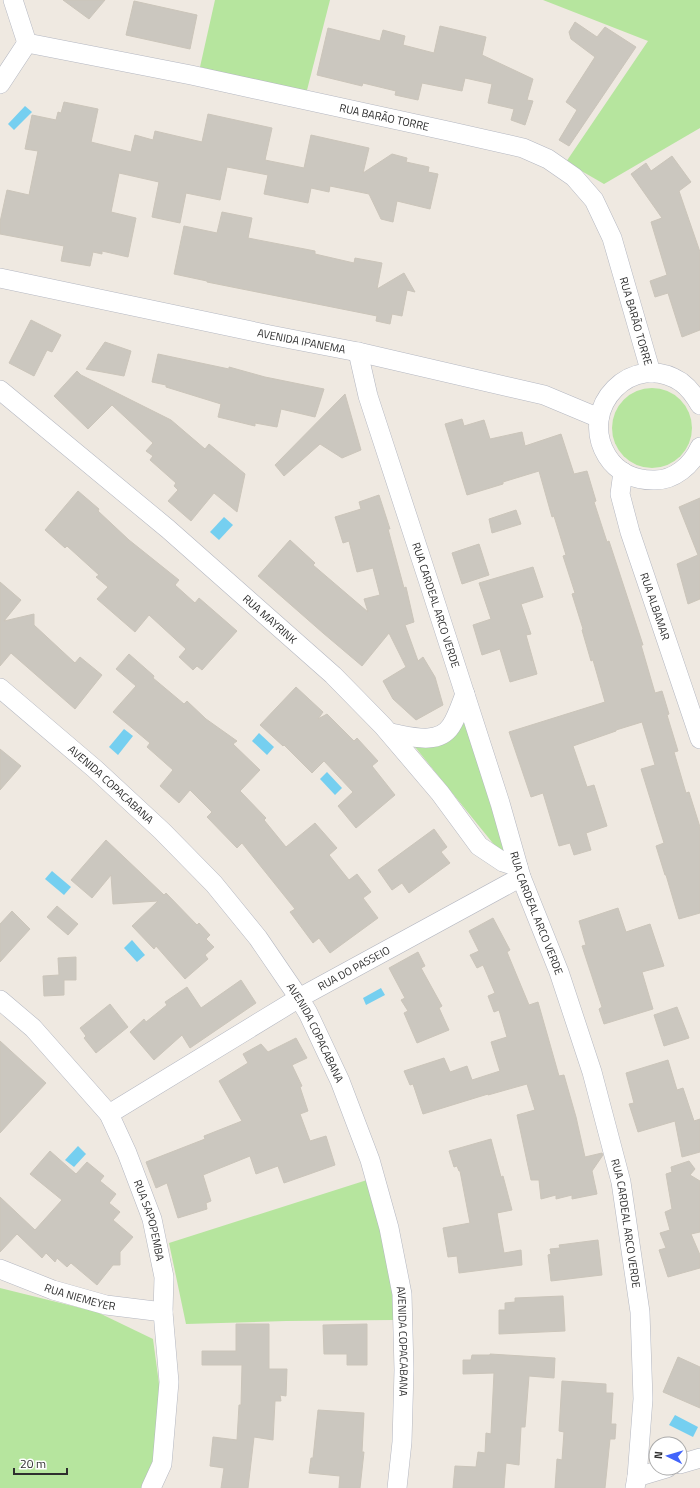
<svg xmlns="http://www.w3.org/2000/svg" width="700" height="1488" font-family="'Titillium Web',sans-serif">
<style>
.green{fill:#b6e59e}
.water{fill:#75cff0}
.building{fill:#cbc7bf;stroke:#cbc5ba}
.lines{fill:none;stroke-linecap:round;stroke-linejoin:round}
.street-casing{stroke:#b4b7c1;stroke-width:20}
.street{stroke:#fff;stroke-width:19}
.labels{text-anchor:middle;stroke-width:3;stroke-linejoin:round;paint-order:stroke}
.street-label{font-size:11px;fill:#2e2e2e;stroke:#fff}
</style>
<rect width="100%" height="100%" fill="#efe9e1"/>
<g class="green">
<polygon points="215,0 330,0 306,94 200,67"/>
<polygon points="543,0 700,0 700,128 604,184 566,162 648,41"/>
<circle cx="652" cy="428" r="40"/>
<polygon points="463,714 507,849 504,854 500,852 411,742"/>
<polygon points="367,1180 371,1193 391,1276 394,1320 286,1321 186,1324 169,1243"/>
<polygon points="0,1288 97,1312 153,1339 161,1399 154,1462 142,1488 0,1488"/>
</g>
<g class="water">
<polygon points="25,106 32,112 14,130 8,124"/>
<polygon points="224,517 233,525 219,540 210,532"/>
<polygon points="124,729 133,736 118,755 109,747"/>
<polygon points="259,733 274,747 267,755 252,741"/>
<polygon points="327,772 342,788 335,795 320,779"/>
<polygon points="52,871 71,887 64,895 45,879"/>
<polygon points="132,940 145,955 137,962 124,948"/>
<polygon points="381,988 385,995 366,1005 363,998"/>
<polygon points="78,1146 86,1154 74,1167 65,1160"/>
<polygon points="675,1415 698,1427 693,1437 669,1425"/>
</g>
<g class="building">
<polygon points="63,0 105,0 89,19"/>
<polygon points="134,1 197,15 190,49 126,35"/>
<polygon points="575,22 597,37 605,27 636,47 569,146 559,140 577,110 566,102 595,57 571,39 569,32"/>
<polygon points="440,26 486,37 482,55 533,79 527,100 533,101 525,125 511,120 514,109 488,103 492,84 465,78 462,91 422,83 418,100 395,95 396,91 363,83 362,86 317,75 328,28 380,41 383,30 405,36 403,45 434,53"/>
<polygon points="64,102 98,109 91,142 131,152 135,135 153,140 155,131 202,142 208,114 272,128 265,160 304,168 311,135 369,148 363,173 392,154 407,158 406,162 429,167 428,172 438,174 430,209 397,201 393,222 381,219 369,194 330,186 329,192 311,188 308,203 264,194 268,175 227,167 220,200 186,193 180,223 152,217 159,182 119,173 111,212 136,218 128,257 102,251 102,254 93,252 90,266 61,261 64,246 0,234 0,222 7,190 29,195 38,151 25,149 32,115 56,120 58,112 61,113"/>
<polygon points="672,156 691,182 679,191 700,252 700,330 682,337 668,293 655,297 650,281 667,275 651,222 662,218 631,174 646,163 651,171"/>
<polygon points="222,212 252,218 248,238 315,251 315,254 354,263 355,258 382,263 377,289 404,273 415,292 407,290 402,316 392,314 390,324 376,321 377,316 207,282 207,281 174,274 184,226 217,233"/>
<polygon points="31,320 61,335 52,352 47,350 34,376 9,363"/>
<polygon points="105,342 131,351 124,376 86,369"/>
<polygon points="158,354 229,369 229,367 265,377 324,389 315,417 281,409 277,427 255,423 255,426 218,417 221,404 166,387 166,385 152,382"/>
<polygon points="77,371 81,375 171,420 205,449 209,444 245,474 237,512 214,493 191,521 168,501 178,490 174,486 176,483 150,460 153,456 146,451 153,443 112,405 88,429 54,396"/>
<polygon points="345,394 361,450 342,458 320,444 284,476 275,465"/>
<polygon points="462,419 464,426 484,420 490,439 522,432 525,446 561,434 574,474 587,471 596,501 594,502 607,542 609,541 643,645 641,645 655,693 662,691 669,714 667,715 678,751 674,752 686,793 689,792 700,827 700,913 679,919 666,875 665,875 656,846 664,843 641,769 655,765 642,722 616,730 616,731 573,746 587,787 594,785 607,826 586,833 591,850 574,855 570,843 559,846 543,793 531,797 509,732 605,702 593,660 591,661 582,630 583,629 572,594 575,593 563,556 566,555 554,516 552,517 539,471 503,482 503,484 467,495 445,424"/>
<polygon points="78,491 99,509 98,511 129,540 179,580 175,585 195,603 199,598 237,631 202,670 197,666 193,670 179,657 186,649 149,615 135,632 97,599 108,587 96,577 99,575 67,546 65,548 45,530"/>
<polygon points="379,495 390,529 388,529 404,588 406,587 414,622 405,625 418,661 423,657 435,677 443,705 416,720 393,699 383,681 406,667 389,633 362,666 323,633 258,576 290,540 315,563 313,565 368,612 364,599 380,595 373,568 357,572 349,541 343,543 335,517 361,509 359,502"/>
<polygon points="700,498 700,599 688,604 677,564 698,555 679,507"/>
<polygon points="516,510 521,524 492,533 489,519"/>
<polygon points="479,544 489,575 462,584 452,553"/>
<polygon points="533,567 543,597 521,604 531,634 526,635 537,674 510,682 500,649 482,655 473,625 491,619 479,583"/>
<polygon points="0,582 21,600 4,621 34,614 34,625 75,663 80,657 102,675 75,709 11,653 0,666"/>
<polygon points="129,654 154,676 153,678 184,704 187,701 206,719 237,741 233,744 260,770 240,791 266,818 264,820 286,847 315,823 337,848 329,855 349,880 357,874 371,892 363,898 378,918 330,953 319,938 313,943 290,912 295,909 242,843 237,848 207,817 212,812 190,790 179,803 160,786 173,770 147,747 150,743 113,712 136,686 116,669"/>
<polygon points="296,687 323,712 318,719 327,714 354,741 357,738 378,761 372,766 395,795 356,828 338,806 353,792 324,761 312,773 284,745 283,746 260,725"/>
<polygon points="0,749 21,766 0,790"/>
<polygon points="434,829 447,847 441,852 450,863 409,893 402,883 392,890 378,870"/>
<polygon points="106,840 164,895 166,893 197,925 199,923 210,935 206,939 214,947 205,955 208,959 185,979 156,946 154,949 132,926 158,901 113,904 111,875 92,898 71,880"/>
<polygon points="57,906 78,924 68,935 47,917"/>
<polygon points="618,908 626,932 650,924 664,966 642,972 653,1009 604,1024 599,1009 602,1007 582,946 586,945 579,921"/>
<polygon points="12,911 30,929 0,962 0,924"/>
<polygon points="493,918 510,950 507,952 529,1005 538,1002 559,1076 564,1075 576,1117 585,1157 602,1153 603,1155 592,1171 597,1194 572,1199 572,1195 556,1199 556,1195 541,1199 539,1180 531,1180 517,1115 535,1110 527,1084 488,1095 488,1094 423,1114 413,1084 410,1085 404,1071 444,1058 450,1072 467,1066 472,1080 500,1071 491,1042 507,1037 499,1010 494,1012 488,996 495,993 483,965 477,968 470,955 479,951 469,931"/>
<polygon points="418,952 425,966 421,968 442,1006 439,1008 449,1030 417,1043 404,1013 408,1011 401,1000 405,998 389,968"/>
<polygon points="76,957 76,980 64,980 64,995 44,996 43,976 59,975 58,958"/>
<polygon points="241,980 256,1003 190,1048 182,1035 154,1060 130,1032 144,1019 146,1022 167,1005 165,1002 187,987 201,1008"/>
<polygon points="110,1004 128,1027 96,1053 84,1038 86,1036 80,1028"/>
<polygon points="677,1007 689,1038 664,1046 654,1015"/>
<polygon points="296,1038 307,1058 292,1065 302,1086 300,1087 308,1111 300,1114 310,1141 326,1136 335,1165 284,1183 278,1166 256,1174 250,1156 203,1175 211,1201 206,1203 207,1209 178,1218 167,1183 156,1188 146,1162 205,1139 204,1136 242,1121 219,1081 248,1063 243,1054 261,1044 268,1052"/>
<polygon points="0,1041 46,1083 0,1133"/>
<polygon points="668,1060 677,1090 683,1088 694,1121 700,1119 700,1152 682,1157 675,1121 638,1132 629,1104 634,1103 626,1073"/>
<polygon points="491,1139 501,1177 503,1176 512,1210 497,1213 504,1253 521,1250 522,1265 459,1273 457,1256 448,1257 443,1228 470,1223 460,1171 459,1171 457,1166 454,1167 449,1151"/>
<polygon points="50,1151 76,1174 87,1162 104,1176 100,1181 116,1194 109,1203 120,1212 113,1220 133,1237 120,1252 120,1265 113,1265 97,1285 71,1263 67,1267 57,1258 55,1262 46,1253 42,1258 17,1234 0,1252 0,1197 35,1230 62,1200 30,1174"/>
<polygon points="689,1161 695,1169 690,1175 700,1181 700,1232 691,1234 700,1255 700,1268 668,1277 659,1250 666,1248 660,1233 670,1230 665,1212 672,1209 666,1174 672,1172 671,1167"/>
<polygon points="598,1240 602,1275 551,1281 548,1255 551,1254 550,1249 560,1248 559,1245"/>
<polygon points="563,1296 565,1331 499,1334 499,1310 505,1310 505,1303 515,1302 515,1298"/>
<polygon points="236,1324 269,1324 269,1369 287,1369 286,1396 280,1395 281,1401 275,1401 273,1440 254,1437 248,1488 221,1488 224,1468 210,1466 213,1437 237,1440 239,1405 241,1405 242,1365 202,1365 202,1351 236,1351"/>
<polygon points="367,1324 367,1365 347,1365 347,1354 324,1354 323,1325"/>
<polygon points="490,1354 555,1358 554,1378 529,1376 525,1427 521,1427 519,1465 506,1463 504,1488 453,1488 455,1466 476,1467 478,1452 485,1453 486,1433 491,1434 494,1373 463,1374 463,1360 471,1360 472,1355 490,1355"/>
<polygon points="678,1357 700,1367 700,1408 663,1392"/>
<polygon points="562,1381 606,1384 606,1393 613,1393 611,1424 616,1424 615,1439 610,1439 605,1488 555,1488 557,1459 562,1460 564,1432 559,1431"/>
<polygon points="318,1410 364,1413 362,1452 364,1452 360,1488 339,1488 340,1476 309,1473 311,1458 313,1458"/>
</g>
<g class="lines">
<g class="street-casing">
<g id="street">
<polyline points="13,0 27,43"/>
<path id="s1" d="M 0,84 L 27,43 L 191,75 L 448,131 L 523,148 L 548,159 L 574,177 L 594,200 L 612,238 L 651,373"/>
<path id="s2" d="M 0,278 L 270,335 L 358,352 L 544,395 L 599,418"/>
<path id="s3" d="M 358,352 L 368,396 L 431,589 L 500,803 L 521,877 L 559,972 L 592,1072 L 621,1182 L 640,1312 L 643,1399 L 637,1477 L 635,1488"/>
<path id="s4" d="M 0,390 L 168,529 L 333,675 L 383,726 L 440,793 L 479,846 L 503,862 L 518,867"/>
<path d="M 700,405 C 695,396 689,388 681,382 C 633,350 577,407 607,456 C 617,472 634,480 653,480 C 674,481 692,465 700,447"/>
<path id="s5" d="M 623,472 L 620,494 L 630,532 L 700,739"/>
<path id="s6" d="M 0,688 L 95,769 L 162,831 L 214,884 L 258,938 L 299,998 L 308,1013 L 340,1081 L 370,1160 L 389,1228 L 402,1294 L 404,1370 L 402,1442 L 397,1488"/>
<path d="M 390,733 C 409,736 438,746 451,726 C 457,717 461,704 465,694"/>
<path id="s7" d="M 0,1000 L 33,1028 L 109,1114 L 127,1153 L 152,1219 L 164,1277 L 163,1312 L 169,1382 L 162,1464 L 151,1488"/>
<path id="s8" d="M 109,1114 L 299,998 L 521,877"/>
<path id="s9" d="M 0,1269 L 53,1290 L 106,1305 L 163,1312"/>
<polyline points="680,1464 700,1458"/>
<polyline points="637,1477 667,1468"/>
</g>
</g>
<use href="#street" class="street"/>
</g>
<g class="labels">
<g class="street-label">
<text dy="4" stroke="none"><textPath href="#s1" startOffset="414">RUA BARÃO TORRE</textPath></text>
<text dy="4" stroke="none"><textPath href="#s1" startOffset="774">RUA BARÃO TORRE</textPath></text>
<text dy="4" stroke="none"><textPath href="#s2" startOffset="308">AVENIDA IPANEMA</textPath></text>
<text dy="4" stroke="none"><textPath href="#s3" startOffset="265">RUA CARDEAL ARCO VERDE</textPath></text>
<text dy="4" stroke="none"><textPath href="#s5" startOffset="140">RUA ALBAMAR</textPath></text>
<text dy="4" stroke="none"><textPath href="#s4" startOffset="354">RUA MAYRINK</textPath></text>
<text dy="4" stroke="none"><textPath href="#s6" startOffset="147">AVENIDA COPACABANA</textPath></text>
<text dy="4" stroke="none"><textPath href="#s3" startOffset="589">RUA CARDEAL ARCO VERDE</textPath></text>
<text dy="4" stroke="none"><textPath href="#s8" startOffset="285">RUA DO PASSEIO</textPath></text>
<text dy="4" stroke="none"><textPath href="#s6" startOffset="471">AVENIDA COPACABANA</textPath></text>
<text dy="4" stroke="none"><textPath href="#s7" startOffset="272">RUA SAPOPEMBA</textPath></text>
<text dy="4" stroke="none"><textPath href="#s3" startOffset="913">RUA CARDEAL ARCO VERDE</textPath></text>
<text dy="4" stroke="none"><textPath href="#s9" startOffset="85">RUA NIEMEYER</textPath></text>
<text dy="4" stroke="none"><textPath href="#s6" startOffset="795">AVENIDA COPACABANA</textPath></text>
</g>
</g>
<g transform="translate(668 1456) rotate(275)"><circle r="19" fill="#ffffff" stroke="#ababab"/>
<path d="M0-3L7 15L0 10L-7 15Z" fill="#4264fb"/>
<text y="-6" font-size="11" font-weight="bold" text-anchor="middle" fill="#2e2e2e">N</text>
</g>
<path d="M14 1468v6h53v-6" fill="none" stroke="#2e2e2e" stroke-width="2"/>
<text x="20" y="1468" font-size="12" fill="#2e2e2e" stroke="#ffffff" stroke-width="3" paint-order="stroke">20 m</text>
</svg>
